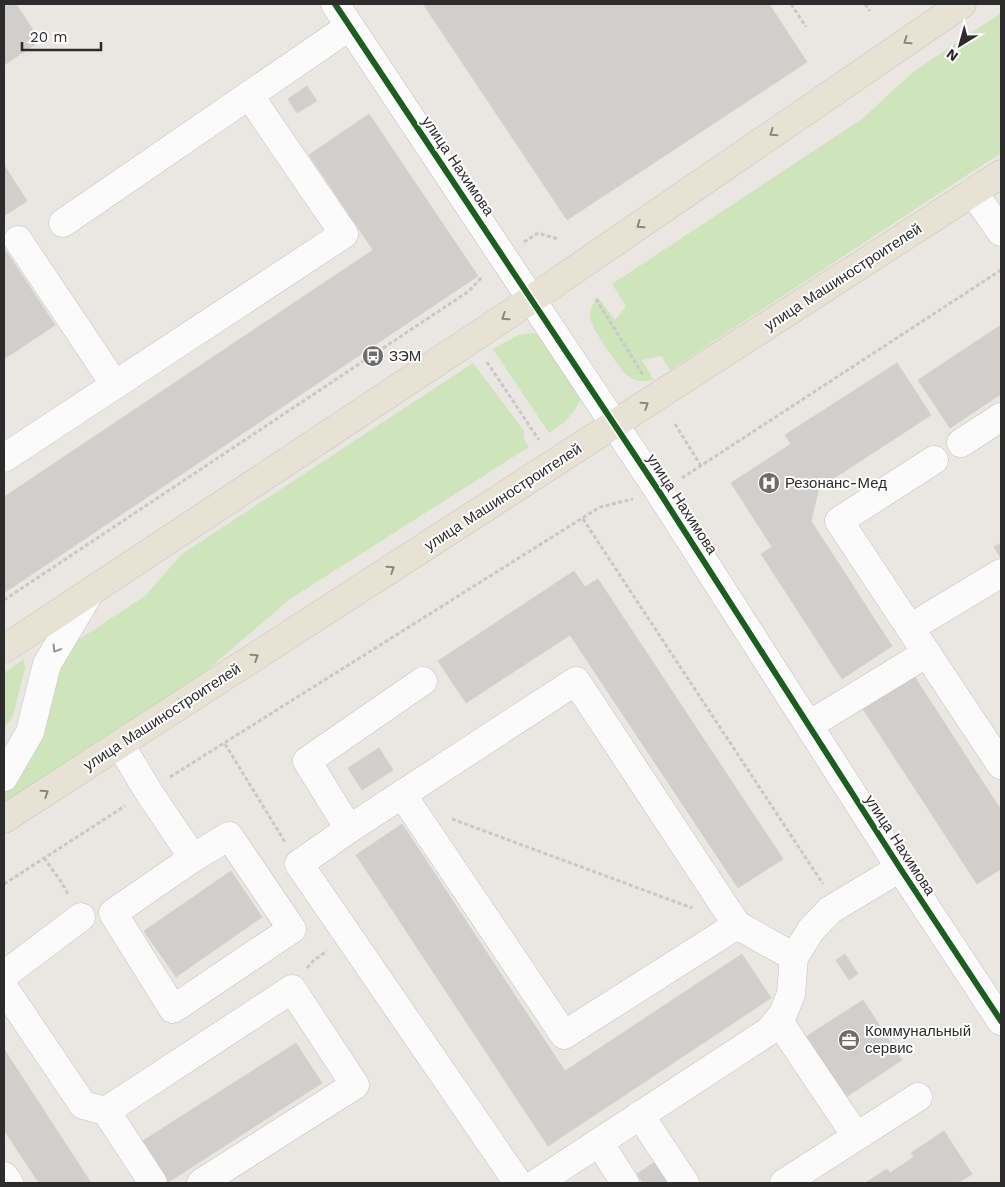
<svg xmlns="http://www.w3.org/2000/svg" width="1005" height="1187" font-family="'Work Sans',sans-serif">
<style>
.green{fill:#cee5bb}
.building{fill:#d1cecc;stroke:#d5d2ce}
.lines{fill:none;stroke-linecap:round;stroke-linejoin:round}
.minor-casing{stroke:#c4c3c3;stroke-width:29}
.major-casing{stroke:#c6c4c2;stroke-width:29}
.path{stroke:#c8c8c7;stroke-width:3;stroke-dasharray:4 2.5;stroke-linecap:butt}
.minor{stroke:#fcfbfb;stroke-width:28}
.major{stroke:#e7e2d4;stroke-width:28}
.cycleway-casing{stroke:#fff;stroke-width:9}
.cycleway{stroke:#1b5e20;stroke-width:6}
.oneway{stroke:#8a8780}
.oneway2{stroke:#949494}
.labels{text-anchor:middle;stroke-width:4;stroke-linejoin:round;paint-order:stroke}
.street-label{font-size:15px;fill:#2c2c2c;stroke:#fff}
.poi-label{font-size:15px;fill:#2c2c2c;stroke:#fff;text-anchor:start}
</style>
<rect width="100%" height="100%" fill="#eae6e2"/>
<g class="green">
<path d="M 1001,13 L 1001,153 L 670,370 L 661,356 L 642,360 L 654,380 C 641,382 635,382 624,373 C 616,361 589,327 590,315 C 590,308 594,302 598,297 L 615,320 L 626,306 L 612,284 L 862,119 L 913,72 Z"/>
<path d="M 534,333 L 545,337 L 581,399 C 572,416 566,422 549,433 L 493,349 L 518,335 Z"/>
<polygon points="473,363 524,431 524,439 529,447 290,599 197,679 4,807 4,790 52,668 69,646 145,596 182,554"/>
<polygon points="24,659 25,668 13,716 4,729 4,673"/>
</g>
<g class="building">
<polygon points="4,4 16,4 40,41 4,65"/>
<polygon points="423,4 769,4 807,62 567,220"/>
<polygon points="307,86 317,101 297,113 288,99"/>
<polygon points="369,114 478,276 4,593 4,497 373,250 309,155"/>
<polygon points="4,165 27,201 4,216"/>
<polygon points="4,248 55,325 4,359"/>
<polygon points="1001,325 1001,394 950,428 918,380"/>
<polygon points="897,363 931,415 819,488 785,435"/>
<polygon points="791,444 819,488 811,521 772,547 731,483"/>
<polygon points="811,521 892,646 842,679 761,554"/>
<polygon points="1001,543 1001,558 994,547"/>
<polygon points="574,571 585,587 598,579 783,859 738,888 570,635 466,703 438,661"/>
<polygon points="914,676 1001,810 1001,869 977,884 863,709"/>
<polygon points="379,748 393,770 362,790 348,768"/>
<polygon points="402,824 565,1071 742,954 771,998 548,1146 356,855"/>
<polygon points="231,871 262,917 176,977 144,931"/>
<polygon points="845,954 858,974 849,980 836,960"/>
<polygon points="863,1000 902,1060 840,1101 801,1040"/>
<polygon points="296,1043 322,1083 167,1183 163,1183 138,1144"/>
<polygon points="4,1049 91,1183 39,1183 4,1130"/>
<polygon points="944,1131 972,1174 958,1183 865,1183 887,1169 890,1173 914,1157 911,1153"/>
<polygon points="658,1160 673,1183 643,1183 637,1174"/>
</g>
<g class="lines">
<g class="minor-casing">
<g id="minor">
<polyline points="335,4 660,493 900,868 1001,1021"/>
<polyline points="973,192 1001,232"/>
<polyline points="63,223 350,26"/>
<polyline points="18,240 115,385"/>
<polyline points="961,443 1001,417"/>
<polyline points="4,458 344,234 249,95"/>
<polyline points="934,460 839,521 1001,765"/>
<polyline points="910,628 1001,573"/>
<polyline points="809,725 927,653"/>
<polyline points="120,744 148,791 193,858 113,913 173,1009 292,929 229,836 193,858"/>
<polyline points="4,777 30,732 47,664 90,592"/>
<polyline points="402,794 564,1035 737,925 794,957"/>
<polyline points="349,829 307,761 423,681"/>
<polyline points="4,975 81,917"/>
<polyline points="4,988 83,1105 106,1111 153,1183"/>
<polyline points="778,1020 856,1136"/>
<polyline points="106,1111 292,989 355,1085 201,1183"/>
<polyline points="640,1115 685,1183"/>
<polyline points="599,1142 625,1183"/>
<polyline points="4,1176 9,1183"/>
<polyline points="518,1183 299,864 349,829 576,681 737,925"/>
<polyline points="537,1183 769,1031 783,1014 791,994 794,957 811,930 830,910 900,868"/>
<polyline points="784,1183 918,1097"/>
</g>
</g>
<g class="major-casing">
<g id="major">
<polyline points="4,649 532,299 962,4"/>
<polyline points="4,819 1001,174"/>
</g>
</g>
<g class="path">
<polyline points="791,4 806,27"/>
<polyline points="865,4 870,11"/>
<polyline points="524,242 538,233 558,239"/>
<polyline points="596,299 643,375"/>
<polyline points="487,362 539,440"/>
<polyline points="675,424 701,466"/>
<polyline points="682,478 1001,270"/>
<polyline points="583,519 823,884"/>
<polyline points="4,600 469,291 483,276"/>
<polyline points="225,744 285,842"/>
<polyline points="170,777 600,507 633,499"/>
<polyline points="452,819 692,908"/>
<polyline points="44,858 60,880 68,894"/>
<polyline points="4,884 125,806"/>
<polyline points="307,968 314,960 327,951"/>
</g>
<use href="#minor" class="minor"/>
<use href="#major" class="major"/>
<g class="cycleway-casing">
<polyline id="cycleway" points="335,4 660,493 900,868 1001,1021"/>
</g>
<use href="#cycleway" class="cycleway"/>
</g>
<defs><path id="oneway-chevron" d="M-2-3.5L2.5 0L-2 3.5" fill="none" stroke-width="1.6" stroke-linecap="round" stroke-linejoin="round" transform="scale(1.25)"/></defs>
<g class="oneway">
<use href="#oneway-chevron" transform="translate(907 41) rotate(145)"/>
<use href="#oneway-chevron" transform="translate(773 133) rotate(145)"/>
<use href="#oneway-chevron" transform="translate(640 225) rotate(145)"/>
<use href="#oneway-chevron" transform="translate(505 317) rotate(147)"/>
<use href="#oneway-chevron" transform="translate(645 405) rotate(-33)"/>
<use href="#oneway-chevron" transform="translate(391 569) rotate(-33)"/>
<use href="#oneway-chevron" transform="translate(255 657) rotate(-33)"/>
<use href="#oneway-chevron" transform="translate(45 793) rotate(-33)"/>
</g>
<use class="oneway2" href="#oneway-chevron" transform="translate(56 649) rotate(121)"/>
<defs>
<g id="bus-disc" transform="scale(1.125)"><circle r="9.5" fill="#6e6d6c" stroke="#fff"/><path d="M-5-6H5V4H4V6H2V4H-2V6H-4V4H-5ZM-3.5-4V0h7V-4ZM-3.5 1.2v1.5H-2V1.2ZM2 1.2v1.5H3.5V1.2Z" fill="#fff"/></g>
<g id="hospital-disc" transform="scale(1.125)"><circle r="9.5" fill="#6e6d6c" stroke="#fff"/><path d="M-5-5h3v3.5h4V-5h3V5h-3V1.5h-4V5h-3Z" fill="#fff"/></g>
<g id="office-disc" transform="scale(1.125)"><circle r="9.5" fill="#6e6d6c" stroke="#fff"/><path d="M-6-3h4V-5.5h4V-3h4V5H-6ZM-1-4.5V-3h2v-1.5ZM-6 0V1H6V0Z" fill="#fff"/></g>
</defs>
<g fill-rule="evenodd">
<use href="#bus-disc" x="373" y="356"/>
<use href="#hospital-disc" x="769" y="483"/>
<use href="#office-disc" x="849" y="1040"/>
</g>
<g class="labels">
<g class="street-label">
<text transform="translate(458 166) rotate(56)" y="5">улица Нахимова</text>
<text transform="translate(843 277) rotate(-33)" y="5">улица Машиностроителей</text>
<text transform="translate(503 497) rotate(-33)" y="5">улица Машиностроителей</text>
<text transform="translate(682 504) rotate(57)" y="5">улица Нахимова</text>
<text transform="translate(162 717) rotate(-33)" y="5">улица Машиностроителей</text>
<text transform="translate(900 845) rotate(57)" y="5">улица Нахимова</text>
</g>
<g class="poi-label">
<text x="389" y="361">ЗЭМ</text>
<text x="785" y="488">Резонанс-Мед</text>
<text x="865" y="1036">Коммунальный<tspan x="865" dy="17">сервис</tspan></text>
</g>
</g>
<rect width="1005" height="1187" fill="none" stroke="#2c2c2c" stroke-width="10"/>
<g transform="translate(960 45) rotate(217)" stroke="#ffffff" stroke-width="4" paint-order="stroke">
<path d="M0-4L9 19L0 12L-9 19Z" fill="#2c2c2c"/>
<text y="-8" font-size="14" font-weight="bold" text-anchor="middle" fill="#2c2c2c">N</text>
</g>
<path d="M22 42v8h79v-8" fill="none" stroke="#2c2c2c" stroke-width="2.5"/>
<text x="30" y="42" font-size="15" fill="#2c2c2c" stroke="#ffffff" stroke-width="4" paint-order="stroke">20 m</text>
</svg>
